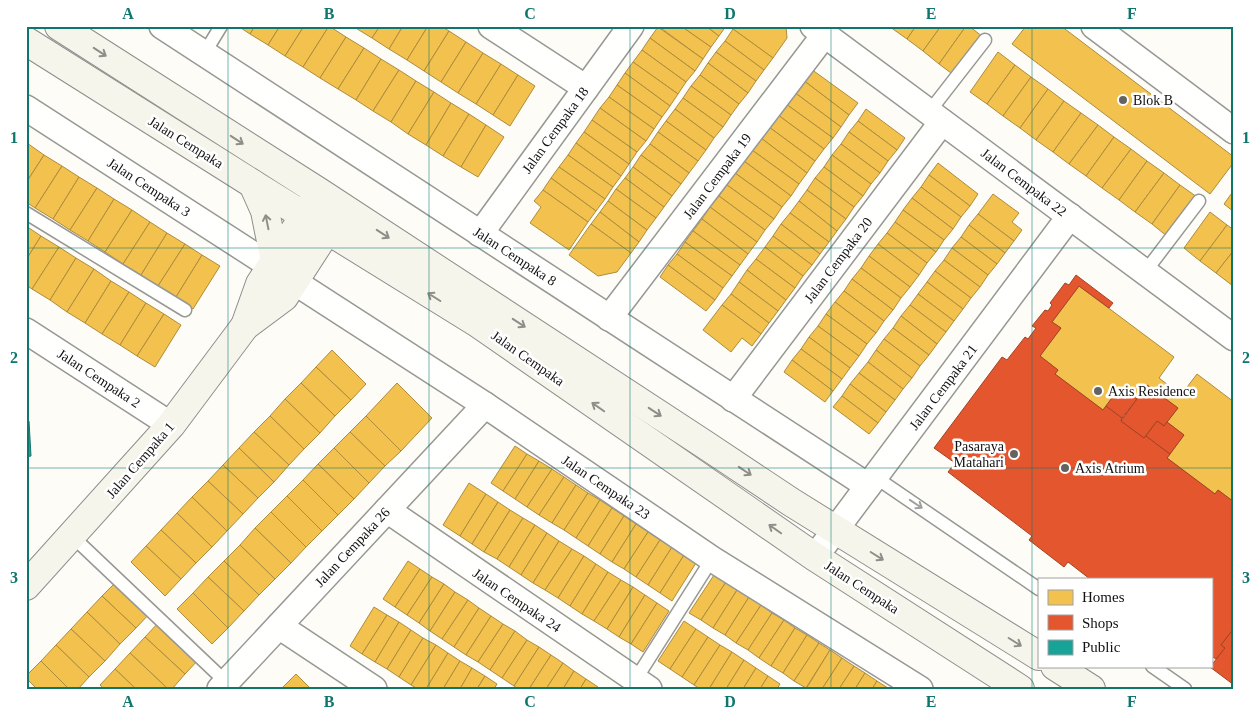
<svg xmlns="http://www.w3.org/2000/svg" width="1260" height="715" font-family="'Times New Roman',serif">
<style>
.homes{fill:#f2c14e;stroke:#ae8c3c}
.shops{fill:#e4572e;stroke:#a54225}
.public{fill:#17a398;stroke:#157770}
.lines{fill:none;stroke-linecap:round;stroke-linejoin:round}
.lane-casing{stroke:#979795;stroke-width:15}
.street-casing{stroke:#979795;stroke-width:28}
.secondary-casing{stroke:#8e8d8b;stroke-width:30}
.lane{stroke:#fffffe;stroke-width:12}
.street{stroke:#fffffe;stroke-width:25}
.secondary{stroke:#f6f5eb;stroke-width:28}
.tram{stroke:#d9c6c7;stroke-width:1}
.oneway{stroke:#8f8e89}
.oneway2{stroke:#a0a09f}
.grid{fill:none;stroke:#0f766e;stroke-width:1;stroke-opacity:0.55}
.poi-dot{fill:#646362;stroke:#fff;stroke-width:2}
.labels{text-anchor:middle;stroke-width:5;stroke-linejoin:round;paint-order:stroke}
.poi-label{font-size:14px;fill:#111;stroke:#fff;text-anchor:start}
.street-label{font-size:14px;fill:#111;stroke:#fff}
.neatline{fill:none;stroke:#0f766e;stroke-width:2}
.grid-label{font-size:16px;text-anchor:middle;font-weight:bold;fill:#0f766e}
</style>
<rect width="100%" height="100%" fill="#fdfcf7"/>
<g class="homes">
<polygon points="238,26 255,26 250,34"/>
<polygon points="255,26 280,26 268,45 250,34"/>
<polygon points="280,26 304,26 285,56 268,45"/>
<polygon points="304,26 329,26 303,67 285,56"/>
<polygon points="329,26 346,37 320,78 303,67"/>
<polygon points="355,26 380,26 372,38 354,27"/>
<polygon points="380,26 403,26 389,49 372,38"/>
<polygon points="403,26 428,26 407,60 389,49"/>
<polygon points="428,26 441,26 449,31 424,71 407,60"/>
<polygon points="658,26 681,26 711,47 703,59"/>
<polygon points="681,26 706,26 719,36 711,47"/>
<polygon points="706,26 726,26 719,36"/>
<polygon points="735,26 786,26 787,38 773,58 733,29"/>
<polygon points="891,26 916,26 907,39 890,27"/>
<polygon points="916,26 941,26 923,51 907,39"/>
<polygon points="941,26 966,26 939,64 923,51"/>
<polygon points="966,26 969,26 983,37 955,76 939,64"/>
<polygon points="1026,26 1061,26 1234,157 1234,162 1210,194 1012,44"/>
<polygon points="658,27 703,59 695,71 650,38"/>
<polygon points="733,29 773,58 764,70 725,41"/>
<polygon points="449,31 466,42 441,82 424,71"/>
<polygon points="346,37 364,48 338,89 320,78"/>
<polygon points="650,38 695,71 686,82 642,50"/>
<polygon points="725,41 764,70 756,81 716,52"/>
<polygon points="466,42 483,53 458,93 441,82"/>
<polygon points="364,48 381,59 356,100 338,89"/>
<polygon points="642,50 686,82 678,94 633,62"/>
<polygon points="716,52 756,81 748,93 708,63"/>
<polygon points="998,52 1015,65 987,104 970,92"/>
<polygon points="483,53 501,64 476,104 458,93"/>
<polygon points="381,59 399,70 373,111 356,100"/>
<polygon points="633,62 678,94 670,106 625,73"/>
<polygon points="708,63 748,93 739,104 700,75"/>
<polygon points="501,64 518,75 493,115 476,104"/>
<polygon points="1015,65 1031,77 1003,116 987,104"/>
<polygon points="811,69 858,103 849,115 803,80"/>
<polygon points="399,70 416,81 391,122 373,111"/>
<polygon points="625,73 670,106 662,117 617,85"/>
<polygon points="518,75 535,86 510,126 493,115"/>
<polygon points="700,75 739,104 731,115 691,86"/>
<polygon points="1031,77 1048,89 1020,128 1003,116"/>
<polygon points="803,80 849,115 841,127 794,92"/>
<polygon points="416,81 434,92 408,134 391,122"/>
<polygon points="617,85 662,117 654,129 609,97"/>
<polygon points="691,86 731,115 723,127 683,98"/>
<polygon points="1048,89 1064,101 1036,140 1020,128"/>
<polygon points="434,92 451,103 426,145 408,134"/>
<polygon points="794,92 841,127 833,138 786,104"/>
<polygon points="609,97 654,129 646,141 600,108"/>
<polygon points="683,98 723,127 714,138 675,109"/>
<polygon points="1064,101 1081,113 1053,152 1036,140"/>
<polygon points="451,103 469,114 443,156 426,145"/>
<polygon points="786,104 833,138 824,149 778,115"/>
<polygon points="600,108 646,141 637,152 592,120"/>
<polygon points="675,109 714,138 706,150 666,121"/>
<polygon points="866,109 905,138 897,150 858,121"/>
<polygon points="1081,113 1098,125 1069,164 1053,152"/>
<polygon points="469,114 486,125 461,167 443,156"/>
<polygon points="778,115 824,149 815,161 769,127"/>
<polygon points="592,120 637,152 629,164 584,132"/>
<polygon points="666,121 706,150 698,161 658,132"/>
<polygon points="858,121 897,150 888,161 849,132"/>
<polygon points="486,125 504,137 478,177 461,167"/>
<polygon points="1098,125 1114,137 1086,176 1069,164"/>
<polygon points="769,127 815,161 807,173 761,138"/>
<polygon points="584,132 629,164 621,176 576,143"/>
<polygon points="658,132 698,161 689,173 650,144"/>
<polygon points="849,132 888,161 880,173 841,144"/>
<polygon points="1114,137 1131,149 1102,188 1086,176"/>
<polygon points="761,138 807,173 799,184 752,150"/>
<polygon points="27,143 44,155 26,183 26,144"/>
<polygon points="576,143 621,176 613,187 568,155"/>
<polygon points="650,144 689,173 681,184 641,155"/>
<polygon points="841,144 880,173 871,184 832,155"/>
<polygon points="1131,149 1147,161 1119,200 1102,188"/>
<polygon points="752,150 799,184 791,196 744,161"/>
<polygon points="44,155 62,166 35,208 26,202 26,183"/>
<polygon points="568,155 613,187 605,199 559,167"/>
<polygon points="641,155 681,184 672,196 633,167"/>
<polygon points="832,155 871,184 863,196 824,167"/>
<polygon points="744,161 791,196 782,207 735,173"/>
<polygon points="1147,161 1164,173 1135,212 1119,200"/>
<polygon points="938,163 978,194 970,206 929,175"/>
<polygon points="62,166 79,177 53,219 35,208"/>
<polygon points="559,167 605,199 596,211 551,178"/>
<polygon points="633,167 672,196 664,207 625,178"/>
<polygon points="824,167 863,196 854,207 815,178"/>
<polygon points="735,173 782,207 774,219 727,185"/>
<polygon points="1164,173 1180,185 1152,224 1135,212"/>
<polygon points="929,175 970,206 961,217 921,187"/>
<polygon points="79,177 97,188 70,230 53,219"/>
<polygon points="551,178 596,211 588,222 543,190"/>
<polygon points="625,178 664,207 656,218 616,189"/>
<polygon points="815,178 854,207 846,219 807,190"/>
<polygon points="727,185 774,219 765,230 719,196"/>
<polygon points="1180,185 1197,197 1168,237 1152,224"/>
<polygon points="921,187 961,217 953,229 912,198"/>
<polygon points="97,188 114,199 88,241 70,230"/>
<polygon points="616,189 656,218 647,230 608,201"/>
<polygon points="543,190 588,222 569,250 530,223 541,207 534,201"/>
<polygon points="807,190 846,219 837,231 799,201"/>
<polygon points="1234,190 1234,212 1224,204"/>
<polygon points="993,194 1019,213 1012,222 1022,230 1014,241 978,214"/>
<polygon points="719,196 765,230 757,242 710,207"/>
<polygon points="912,198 953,229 944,240 903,210"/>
<polygon points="114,199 132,210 105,252 88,241"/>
<polygon points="608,201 647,230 639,242 600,212"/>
<polygon points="799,201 837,231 829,242 790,213"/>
<polygon points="710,207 757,242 748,254 702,219"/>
<polygon points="132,210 150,222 123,264 105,252"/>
<polygon points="903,210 944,240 936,252 895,222"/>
<polygon points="600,212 639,242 631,253 591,224"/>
<polygon points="1210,212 1227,225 1200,261 1184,248"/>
<polygon points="790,213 829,242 820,254 781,224"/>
<polygon points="978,214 1014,241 1005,253 969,225"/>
<polygon points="702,219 748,254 740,265 693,231"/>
<polygon points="150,222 167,233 141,275 123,264"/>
<polygon points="895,222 936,252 927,263 887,233"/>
<polygon points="591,224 631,253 617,272 598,276 569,255"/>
<polygon points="781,224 820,254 812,265 773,236"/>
<polygon points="969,225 1005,253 997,264 961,237"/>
<polygon points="1227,225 1234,230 1234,250 1216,273 1200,261"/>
<polygon points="26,226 41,236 26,260"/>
<polygon points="693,231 740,265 732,276 685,242"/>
<polygon points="167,233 185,244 158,286 141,275"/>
<polygon points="887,233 927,263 919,275 878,244"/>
<polygon points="41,236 59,247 32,289 26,285 26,260"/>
<polygon points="773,236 812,265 803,276 765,247"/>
<polygon points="961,237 997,264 988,275 952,248"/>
<polygon points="685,242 732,276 723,288 677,254"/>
<polygon points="185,244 202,255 176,297 158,286"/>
<polygon points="878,244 919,275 910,287 869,256"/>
<polygon points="59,247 76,258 50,300 32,289"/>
<polygon points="765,247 803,276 795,288 756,259"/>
<polygon points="952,248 988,275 980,287 944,260"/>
<polygon points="1234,250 1234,284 1233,286 1216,273"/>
<polygon points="677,254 723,288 715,300 668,265"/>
<polygon points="202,255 220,266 193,309 176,297"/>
<polygon points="869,256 910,287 901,298 861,268"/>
<polygon points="76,258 94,269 67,312 50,300"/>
<polygon points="756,259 795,288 786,300 747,270"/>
<polygon points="944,260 980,287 971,298 935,271"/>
<polygon points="668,265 715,300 706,311 660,277"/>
<polygon points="861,268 901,298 893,310 852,279"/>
<polygon points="94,269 111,281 85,323 67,312"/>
<polygon points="747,270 786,300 778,311 739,282"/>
<polygon points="935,271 971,298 963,309 927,282"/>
<polygon points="852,279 893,310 884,321 844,291"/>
<polygon points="111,281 129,292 102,334 85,323"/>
<polygon points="739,282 778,311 769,323 731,294"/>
<polygon points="927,282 963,309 954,321 918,294"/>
<polygon points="1079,286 1174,357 1159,378 1181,395 1197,374 1234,402 1234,502 1218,490 1215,494 1167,458 1184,435 1167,422 1178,408 1147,385 1137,399 1120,387 1103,410 1055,374 1058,370 1040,356 1061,328 1052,322"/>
<polygon points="844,291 884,321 876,333 835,302"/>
<polygon points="129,292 146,303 120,345 102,334"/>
<polygon points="731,294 769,323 761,334 722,305"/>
<polygon points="918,294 954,321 946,332 910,305"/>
<polygon points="835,302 876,333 867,344 826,314"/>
<polygon points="146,303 164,314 137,356 120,345"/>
<polygon points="722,305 761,334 752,346 742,338 731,352 703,330"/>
<polygon points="910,305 946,332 937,344 901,316"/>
<polygon points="164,314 181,325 155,367 137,356"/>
<polygon points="826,314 867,344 859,356 818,326"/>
<polygon points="901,316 937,344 929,355 893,328"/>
<polygon points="818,326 859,356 850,368 809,337"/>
<polygon points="893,328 929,355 920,366 884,339"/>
<polygon points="809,337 850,368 842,379 801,349"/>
<polygon points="884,339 920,366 912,378 876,350"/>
<polygon points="801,349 842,379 833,391 792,360"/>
<polygon points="332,350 366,384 351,400 316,367"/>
<polygon points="876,350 912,378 903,389 868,362"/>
<polygon points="792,360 833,391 825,402 784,372"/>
<polygon points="868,362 903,389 895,400 859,373"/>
<polygon points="316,367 351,400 335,416 301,383"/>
<polygon points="859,373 895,400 886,412 850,384"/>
<polygon points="301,383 335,416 320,433 285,399"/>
<polygon points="397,383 432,418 401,451 366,416"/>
<polygon points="850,384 886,412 878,423 842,396"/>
<polygon points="842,396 878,423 869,434 833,407"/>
<polygon points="285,399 320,433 304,449 270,416"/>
<polygon points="270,416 304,449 289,465 254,432"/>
<polygon points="366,416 401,451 385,466 350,432"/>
<polygon points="254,432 289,465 274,482 239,448"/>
<polygon points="350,432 385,466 369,483 334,448"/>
<polygon points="515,446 527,454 503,491 491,483"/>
<polygon points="239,448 274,482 258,498 223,465"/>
<polygon points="334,448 369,483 354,499 318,464"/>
<polygon points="527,454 539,461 515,499 503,491"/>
<polygon points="539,461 552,469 527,507 515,499"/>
<polygon points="318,464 354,499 338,515 303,480"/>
<polygon points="223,465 258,498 243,514 208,481"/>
<polygon points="552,469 564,477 539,515 527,507"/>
<polygon points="564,477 576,485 552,523 539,515"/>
<polygon points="303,480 338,515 322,531 287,496"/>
<polygon points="208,481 243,514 227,531 192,497"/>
<polygon points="469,483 486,494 460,536 443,525"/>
<polygon points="576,485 588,493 564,530 552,523"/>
<polygon points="588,493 600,500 576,538 564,530"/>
<polygon points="486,494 498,502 472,544 460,536"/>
<polygon points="287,496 322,531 306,547 271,512"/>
<polygon points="192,497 227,531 212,547 177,513"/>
<polygon points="600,500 612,508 588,546 576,538"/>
<polygon points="498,502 510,510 484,552 472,544"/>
<polygon points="612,508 624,516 600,554 588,546"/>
<polygon points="510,510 523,518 497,559 484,552"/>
<polygon points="271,512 306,547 291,563 255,528"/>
<polygon points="177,513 212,547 196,563 161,530"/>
<polygon points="624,516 636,524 612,562 600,554"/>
<polygon points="523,518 535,525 509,567 497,559"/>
<polygon points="636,524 648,532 624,569 612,562"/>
<polygon points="535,525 547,533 521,575 509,567"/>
<polygon points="255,528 291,563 275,579 240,545"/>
<polygon points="161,530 196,563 181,579 146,546"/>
<polygon points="648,532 660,540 636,577 624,569"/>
<polygon points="547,533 559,541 533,583 521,575"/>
<polygon points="660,540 672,547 648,585 636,577"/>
<polygon points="559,541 572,549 545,590 533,583"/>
<polygon points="240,545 275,579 259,595 224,561"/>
<polygon points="146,546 181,579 165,596 131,562"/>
<polygon points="672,547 684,555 660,593 648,585"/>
<polygon points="572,549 584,556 558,598 545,590"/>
<polygon points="684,555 696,563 672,601 660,593"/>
<polygon points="584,556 596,564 570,606 558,598"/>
<polygon points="224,561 259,595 244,611 208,577"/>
<polygon points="408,561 420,569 395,607 383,599"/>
<polygon points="596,564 608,572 582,614 570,606"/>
<polygon points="420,569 432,577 407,615 395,607"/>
<polygon points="608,572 621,580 594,621 582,614"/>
<polygon points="714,575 726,582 701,620 689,613"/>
<polygon points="208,577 244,611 228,628 193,593"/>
<polygon points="432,577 444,584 419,623 407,615"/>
<polygon points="118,580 151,612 136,628 102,596"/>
<polygon points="621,580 633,587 607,629 594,621"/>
<polygon points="726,582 737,590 713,628 701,620"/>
<polygon points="444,584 455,592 430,631 419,623"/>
<polygon points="633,587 645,595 619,637 607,629"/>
<polygon points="737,590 749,597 725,635 713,628"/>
<polygon points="455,592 468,600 442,639 430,631"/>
<polygon points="193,593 228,628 212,644 177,609"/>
<polygon points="645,595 657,603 631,644 619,637"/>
<polygon points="102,596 136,628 120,644 87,612"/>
<polygon points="749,597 761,605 736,643 725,635"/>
<polygon points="468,600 479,608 454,647 442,639"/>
<polygon points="657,603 669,611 643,652 631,644"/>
<polygon points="761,605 772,613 748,650 736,643"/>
<polygon points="374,607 387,615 362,654 350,646"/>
<polygon points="479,608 491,616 466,655 454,647"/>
<polygon points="87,612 120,644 105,661 71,629"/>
<polygon points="772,613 784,620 759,658 748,650"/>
<polygon points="387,615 399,622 375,662 362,654"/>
<polygon points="491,616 503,624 478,662 466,655"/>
<polygon points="784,620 795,628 771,666 759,658"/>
<polygon points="160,621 200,658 185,674 145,637"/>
<polygon points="684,621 696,629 670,669 658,661"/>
<polygon points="399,622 411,630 387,669 375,662"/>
<polygon points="503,624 515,631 490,670 478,662"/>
<polygon points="795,628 807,635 783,673 771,666"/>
<polygon points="71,629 105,661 89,677 56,645"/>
<polygon points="696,629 708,637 682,677 670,669"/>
<polygon points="411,630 423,638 399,677 387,669"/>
<polygon points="515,631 527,640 502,678 490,670"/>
<polygon points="807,635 819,643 794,681 783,673"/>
<polygon points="145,637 185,674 172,689 168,689 130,653"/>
<polygon points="708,637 720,645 694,685 682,677"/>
<polygon points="423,638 436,645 411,685 399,677"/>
<polygon points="527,640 539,647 514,686 502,678"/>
<polygon points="819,643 830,650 806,688 794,681"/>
<polygon points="56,645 89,677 78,689 69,689 41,661"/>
<polygon points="436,645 448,653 426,689 418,689 411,685"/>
<polygon points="720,645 732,652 709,689 700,689 694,685"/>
<polygon points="539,647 551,655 529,689 518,689 514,686"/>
<polygon points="830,650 842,658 822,689 806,689"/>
<polygon points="732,652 744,660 726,689 709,689"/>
<polygon points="130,653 168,689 136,689 115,669"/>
<polygon points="448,653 460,661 443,689 426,689"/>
<polygon points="551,655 563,663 546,689 529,689"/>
<polygon points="842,658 854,666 839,689 822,689"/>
<polygon points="744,660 756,668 743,689 726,689"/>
<polygon points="41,661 69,689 37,689 26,678 26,676"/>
<polygon points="460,661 472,668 460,689 443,689"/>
<polygon points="563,663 574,671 563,689 546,689"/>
<polygon points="854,666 865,673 855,689 839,689"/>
<polygon points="472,668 485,676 477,689 460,689"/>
<polygon points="756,668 768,676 760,689 743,689"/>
<polygon points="115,669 136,689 104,689 100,685"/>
<polygon points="574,671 586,679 580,689 563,689"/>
<polygon points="865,673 877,681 872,689 855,689"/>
<polygon points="296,674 311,689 281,689"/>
<polygon points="485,676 497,684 494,689 477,689"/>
<polygon points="768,676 780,684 777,689 760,689"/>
<polygon points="586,679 598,687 597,689 580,689"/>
<polygon points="877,681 888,688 888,689 872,689"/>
</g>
<g class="shops">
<polygon points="1076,275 1113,303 1109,308 1079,286 1052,322 1061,328 1040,356 1058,370 1055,374 1103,410 1106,406 1122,418 1121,421 1144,438 1146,436 1170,454 1167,458 1215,494 1218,490 1234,502 1234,628 1221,645 1225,648 1216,659 1211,656 1211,579 1090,579 1068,562 1064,567 1029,540 1032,536 948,472 955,463 934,448 1002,357 1007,360 1025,337 1028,339 1036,328 1032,326 1045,310 1048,311 1052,305 1050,303 1065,283 1069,285"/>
<polygon points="1147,385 1178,408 1164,426 1157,421 1144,438 1121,421"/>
<polygon points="1120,387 1137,399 1122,418 1106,406"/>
<polygon points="1157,421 1164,426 1167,422 1184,435 1170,454 1146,436"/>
<polygon points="1234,628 1234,685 1210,667 1225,648 1221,645"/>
</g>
<polygon class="public" points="26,421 29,421 31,456 26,457"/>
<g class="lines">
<g class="lane-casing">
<g id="lane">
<polyline points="204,54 221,26"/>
<polyline points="929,112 985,40"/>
<polyline points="26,213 185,310"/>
<polyline points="1145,272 1199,201"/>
<polyline points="875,477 1039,589"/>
<polyline points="72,536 226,682"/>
<polyline points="1152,666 1185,689"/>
<polyline points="634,682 712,559"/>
</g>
</g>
<g class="street-casing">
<g id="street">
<polyline points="162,26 868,486"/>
<polyline points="491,26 586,88"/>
<polyline points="813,26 1234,338"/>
<polyline points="1094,26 1234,131"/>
<polyline points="26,108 271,266"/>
<polyline points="480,234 631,26"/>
<polyline points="293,281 485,405 712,559 920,689"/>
<polyline points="609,318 825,34"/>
<polyline points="26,331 171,425"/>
<polyline points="733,399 942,122"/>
<polyline points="387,510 649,689"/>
<polyline points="815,557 1070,216"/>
<polyline points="279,626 374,689"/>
<polyline points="220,689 485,405"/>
</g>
</g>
<g class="secondary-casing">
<g id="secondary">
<polyline points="59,26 319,192 704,444 791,502 1039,656"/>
<polyline points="26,41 253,184 476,322 815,557 1020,689"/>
<polyline points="253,184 265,211 275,261"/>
<polyline points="245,326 260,284 314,201"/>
<polyline points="26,586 171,425 245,326 284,297 337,215"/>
<polyline points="1055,666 1091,689"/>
</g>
</g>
<use href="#lane" class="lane"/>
<use href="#street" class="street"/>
<use href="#secondary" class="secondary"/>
<polyline class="tram" points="1232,26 1234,28"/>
</g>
<defs><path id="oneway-shaft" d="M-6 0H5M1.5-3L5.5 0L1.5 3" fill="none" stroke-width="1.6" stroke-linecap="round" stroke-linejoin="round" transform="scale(1.25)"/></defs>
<g class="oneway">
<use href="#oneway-shaft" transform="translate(100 52) rotate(33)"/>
<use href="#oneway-shaft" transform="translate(237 140) rotate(33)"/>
<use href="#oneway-shaft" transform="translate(267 222) rotate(-101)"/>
<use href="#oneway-shaft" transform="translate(383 234) rotate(33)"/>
<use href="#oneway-shaft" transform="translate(434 297) rotate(-148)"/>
<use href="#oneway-shaft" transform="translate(519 323) rotate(33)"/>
<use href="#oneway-shaft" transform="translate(598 407) rotate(-145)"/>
<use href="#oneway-shaft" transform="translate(655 412) rotate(33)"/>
<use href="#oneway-shaft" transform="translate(745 471) rotate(34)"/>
<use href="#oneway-shaft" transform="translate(775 529) rotate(-145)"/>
<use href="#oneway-shaft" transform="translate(877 556) rotate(32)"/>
<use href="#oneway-shaft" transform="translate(1015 642) rotate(32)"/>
</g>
<use class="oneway2" href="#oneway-shaft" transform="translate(916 504) rotate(34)"/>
<path class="grid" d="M 228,26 L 228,689M 429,26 L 429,689M 630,26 L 630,689M 831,26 L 831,689M 1032,26 L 1032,689M 26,248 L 1234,248M 26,468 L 1234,468"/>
<g class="poi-dot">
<circle cx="1123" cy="100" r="5"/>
<circle cx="1098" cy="391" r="5"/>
<circle cx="1014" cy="454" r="5"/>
<circle cx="1065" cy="468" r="5"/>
</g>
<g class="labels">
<g class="poi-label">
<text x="1133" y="105">Blok B</text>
<text x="1108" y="396">Axis Residence</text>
<text x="1004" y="451" text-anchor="end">Pasaraya<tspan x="1004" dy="16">Matahari</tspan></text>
<text x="1075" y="473">Axis Atrium</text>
</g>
<g class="street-label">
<text transform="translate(555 130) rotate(-54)" y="5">Jalan Cempaka 18</text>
<text transform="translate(186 142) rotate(32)" y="5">Jalan Cempaka</text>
<text transform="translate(717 176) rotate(-53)" y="5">Jalan Cempaka 19</text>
<text transform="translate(1024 182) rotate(37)" y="5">Jalan Cempaka 22</text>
<text transform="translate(149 187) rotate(33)" y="5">Jalan Cempaka 3</text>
<text transform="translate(515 256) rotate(33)" y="5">Jalan Cempaka 8</text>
<text transform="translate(838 260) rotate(-53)" y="5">Jalan Cempaka 20</text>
<text transform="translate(528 358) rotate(35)" y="5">Jalan Cempaka</text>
<text transform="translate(99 378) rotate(33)" y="5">Jalan Cempaka 2</text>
<text transform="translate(943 387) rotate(-53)" y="5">Jalan Cempaka 21</text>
<text transform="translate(140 460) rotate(-49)" y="5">Jalan Cempaka 1</text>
<text transform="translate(606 487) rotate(34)" y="5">Jalan Cempaka 23</text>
<text transform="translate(352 547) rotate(-47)" y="5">Jalan Cempaka 26</text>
<text transform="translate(862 587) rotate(33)" y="5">Jalan Cempaka</text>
<text transform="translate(517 600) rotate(34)" y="5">Jalan Cempaka 24</text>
</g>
</g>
<rect width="1260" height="715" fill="none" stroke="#ffffff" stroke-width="55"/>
<rect x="1038" y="578" width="175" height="90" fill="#ffffff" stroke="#a0a0a0"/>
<rect x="1048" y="590" width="25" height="15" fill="#f2c14e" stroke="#a0a0a0"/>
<text x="1082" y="602" font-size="15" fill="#111111">Homes</text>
<rect x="1048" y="615" width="25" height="15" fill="#e4572e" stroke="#a0a0a0"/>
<text x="1082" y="628" font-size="15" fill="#111111">Shops</text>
<rect x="1048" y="640" width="25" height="15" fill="#17a398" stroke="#a0a0a0"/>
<text x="1082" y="652" font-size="15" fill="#111111">Public</text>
<rect x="28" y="28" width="1204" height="660" class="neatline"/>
<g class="grid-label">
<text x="128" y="19">A</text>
<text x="329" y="19">B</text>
<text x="530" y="19">C</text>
<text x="730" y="19">D</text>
<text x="931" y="19">E</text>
<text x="1132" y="19">F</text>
<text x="14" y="143">1</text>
<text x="1246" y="143">1</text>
<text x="14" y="363">2</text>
<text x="1246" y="363">2</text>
<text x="14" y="583">3</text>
<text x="1246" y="583">3</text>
<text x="128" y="707">A</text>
<text x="329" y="707">B</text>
<text x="530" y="707">C</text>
<text x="730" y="707">D</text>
<text x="931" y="707">E</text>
<text x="1132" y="707">F</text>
</g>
</svg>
